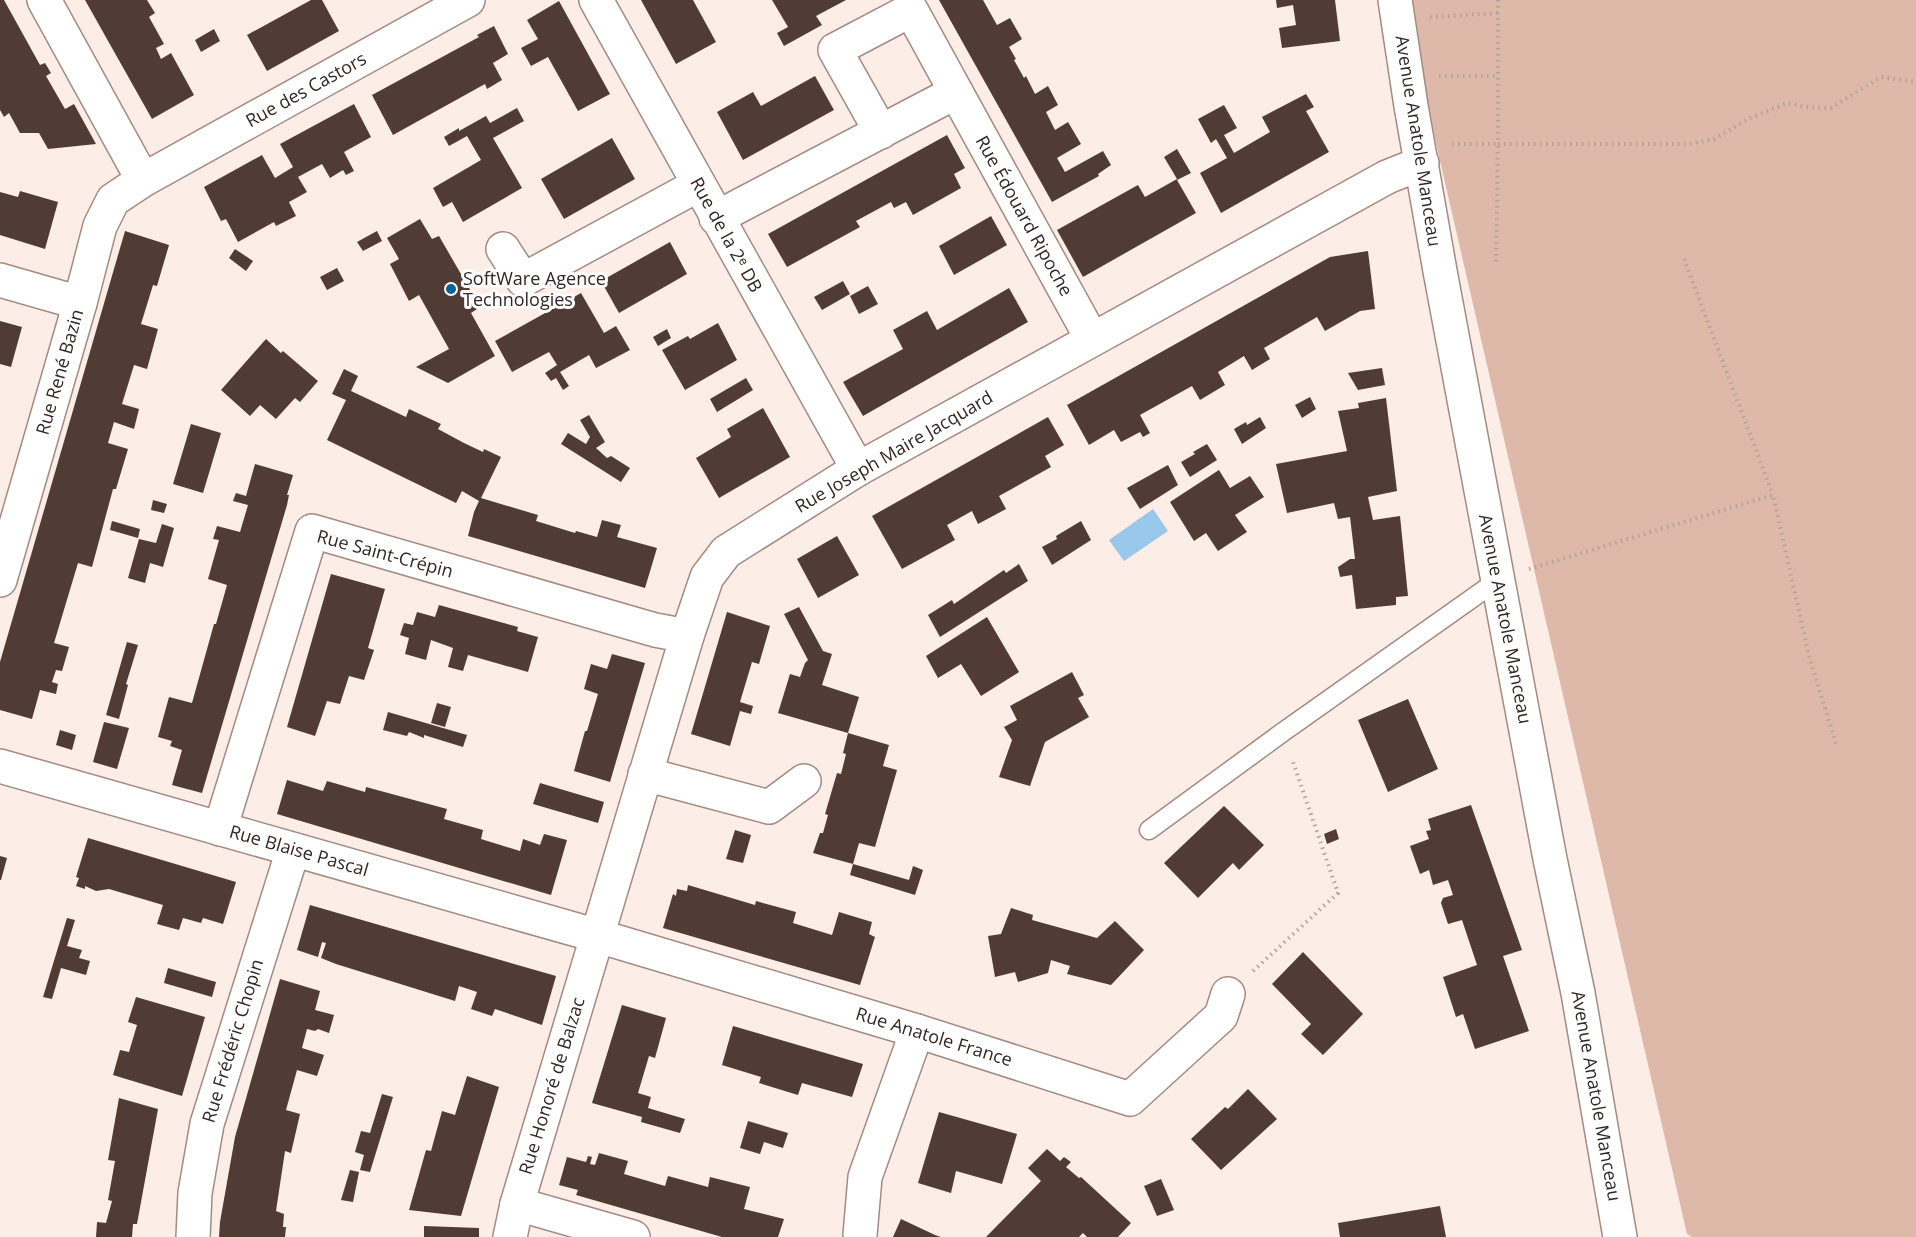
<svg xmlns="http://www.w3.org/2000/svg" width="1916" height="1237" font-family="'Open Sans',sans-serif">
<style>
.green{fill:#deb9aa}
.water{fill:#99c8eb}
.building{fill:#503c34}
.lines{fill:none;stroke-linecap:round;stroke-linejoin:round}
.lane-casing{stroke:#a38b82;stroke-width:21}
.street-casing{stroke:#a38b82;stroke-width:36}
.secondary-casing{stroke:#a38b82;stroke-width:36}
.path{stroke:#b0a39d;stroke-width:4;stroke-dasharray:1.5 4.5;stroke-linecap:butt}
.lane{stroke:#fff;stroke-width:18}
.street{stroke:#fff;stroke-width:33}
.secondary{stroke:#fff;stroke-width:33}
.poi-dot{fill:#096293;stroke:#fefefe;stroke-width:2}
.labels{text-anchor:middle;stroke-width:6;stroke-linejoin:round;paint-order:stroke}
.street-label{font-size:18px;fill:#312723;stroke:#fefefe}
.poi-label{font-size:18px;fill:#312723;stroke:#fefefe;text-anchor:start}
</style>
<rect width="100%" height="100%" fill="#fdede7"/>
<polygon class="green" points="1403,0 1916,0 1916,1237 1692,1237 1687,1234"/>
<polygon class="water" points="1153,509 1168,531 1124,561 1109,540"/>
<g class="building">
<polygon points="0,0 4,0 40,65 45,63 51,73 46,76 65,109 74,104 96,144 48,149 39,133 20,133 9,113 4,117 0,110"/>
<polygon points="85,0 147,0 155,13 149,17 164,44 156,48 161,59 171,53 194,95 152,119"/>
<polygon points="311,0 322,0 339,31 267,71 247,35"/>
<polygon points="641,0 693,0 716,42 676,64"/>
<polygon points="772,0 846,0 816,16 822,25 784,46 777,33 788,27"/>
<polygon points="939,0 983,0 997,25 1010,18 1022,39 1009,47 1016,59 1014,60 1024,78 1026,76 1035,94 1048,86 1058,105 1046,112 1055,130 1068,122 1081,144 1057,158 1065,172 1103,151 1111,165 1098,174 1099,176 1052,202"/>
<polygon points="1276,0 1335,0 1340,41 1282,48 1279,28 1296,25 1293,5 1277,8"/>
<polygon points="559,1 610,94 578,111 548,57 531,66 521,48 538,39 527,20"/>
<polygon points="494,26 508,54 493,63 502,80 487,89 485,84 393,135 372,95 479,37 477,35"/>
<polygon points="214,29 220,41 201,52 195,40"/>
<polygon points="815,76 834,110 743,160 717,112 753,92 761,106"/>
<polygon points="1306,94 1314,107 1306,111 1329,152 1221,213 1200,173 1227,158 1216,139 1211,143 1198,119 1224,105 1237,128 1224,135 1234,153 1270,132 1262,117"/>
<polygon points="354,104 371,137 344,152 354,171 346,175 343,170 330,178 322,164 298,177 307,192 289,202 296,216 276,226 274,222 238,242 226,219 221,221 204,187 262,155 275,178 293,167 280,144"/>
<polygon points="517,108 524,121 493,138 522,188 463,222 452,202 443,207 433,188 481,160 467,136 449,146 444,137 459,128 459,131 486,116 490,123"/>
<polygon points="947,135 965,168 954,174 961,188 913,215 906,202 894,208 891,202 856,221 860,227 787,267 768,234"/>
<polygon points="612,138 635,179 564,219 541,179"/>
<polygon points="1177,149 1191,173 1177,180 1196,213 1083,277 1057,230 1138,185 1145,197 1177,179 1164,157"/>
<polygon points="20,191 58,202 45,249 0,235 0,192 18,197"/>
<polygon points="991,216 1007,245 954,275 939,246"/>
<polygon points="420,219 432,239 439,236 480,307 471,313 495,356 448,383 416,367 449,349 419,295 409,301 390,264 399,259 387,238"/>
<polygon points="125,231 169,245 157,286 153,285 141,324 158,329 147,369 134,365 122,404 139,409 134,429 114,422 108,443 128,449 116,489 113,489 92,567 78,563 54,643 69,647 62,671 56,670 52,682 58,684 56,694 40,690 32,719 0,710 0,662"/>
<polygon points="377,231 382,241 363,251 357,242"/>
<polygon points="670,242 687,274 619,313 601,281"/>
<polygon points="235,249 253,261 246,271 229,258"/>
<polygon points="1368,251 1375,309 1360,311 1325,331 1317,317 1264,348 1270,359 1252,370 1244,356 1218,372 1225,385 1200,400 1192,386 1140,415 1150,433 1143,437 1140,432 1121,442 1114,430 1089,445 1067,405 1330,257"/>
<polygon points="337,268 344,281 327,290 320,277"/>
<polygon points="843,281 850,294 822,310 814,297"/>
<polygon points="868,286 878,304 859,314 850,296"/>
<polygon points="1009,288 1028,322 863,416 843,382 903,349 893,330 927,311 937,330"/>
<polygon points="581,293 604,333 616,326 630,350 596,368 589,355 560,372 569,386 563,390 556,378 551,381 545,373 557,365 549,352 512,372 495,341"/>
<polygon points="0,321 22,327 11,367 0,364"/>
<polygon points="718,323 737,360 685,390 662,350 688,336 690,339"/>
<polygon points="667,329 671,338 658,346 653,337"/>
<polygon points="266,339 281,353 283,351 318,381 300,402 295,398 276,419 260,405 250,416 221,390"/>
<polygon points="1382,368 1385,385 1358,390 1348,373"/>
<polygon points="344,369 358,376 351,391 406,417 409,409 441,424 438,429 464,443 483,452 484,449 501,457 481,498 538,515 536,521 575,533 576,531 597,537 602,520 621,525 617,537 657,548 645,588 468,536 474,512 479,501 462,491 456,503 327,440 346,400 332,394"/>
<polygon points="746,378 753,390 717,412 710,399"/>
<polygon points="1310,397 1316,409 1302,418 1295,405"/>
<polygon points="1386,398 1397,491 1368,497 1373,520 1400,516 1408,596 1396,597 1396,605 1356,609 1352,575 1340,577 1338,567 1350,559 1355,559 1350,517 1338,519 1334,503 1287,513 1276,464 1347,451 1338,411 1359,408 1358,403"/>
<polygon points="763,408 790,457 719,498 696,458 731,437 727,429"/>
<polygon points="589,415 605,442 596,448 607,458 611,456 630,468 621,482 561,444 568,433 586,444 590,437 580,420"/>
<polygon points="1048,417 1064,445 1045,456 1051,467 999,496 1006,509 978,524 972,511 947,525 955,540 902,569 872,516"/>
<polygon points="1260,417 1266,428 1242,444 1234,429 1246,422 1247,425"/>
<polygon points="191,424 221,433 203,493 173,484"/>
<polygon points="1207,444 1217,460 1190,477 1181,462 1195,454 1193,452"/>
<polygon points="255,464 293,475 287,495 289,495 287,505 202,793 172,785 182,750 170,746 172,741 158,737 169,697 192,703 214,624 216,624 227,585 208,579 219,540 213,539 217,526 240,532 248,505 233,501 236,493 246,496"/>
<polygon points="1168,465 1178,485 1140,509 1127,488"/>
<polygon points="1219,470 1230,488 1250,476 1264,497 1235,515 1247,532 1218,551 1206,533 1194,541 1170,502"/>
<polygon points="153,500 167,504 164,513 151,510"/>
<polygon points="112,521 140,529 138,538 110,530"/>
<polygon points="1081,521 1091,540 1052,565 1042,547 1057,539 1056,536"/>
<polygon points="162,524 174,528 163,567 150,563 145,583 128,578 139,539 156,543"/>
<polygon points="837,536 859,575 818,598 797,559"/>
<polygon points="1019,564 1028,581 940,637 928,615 952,600 954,604 1004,570 1006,573"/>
<polygon points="331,574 385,589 368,648 374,650 364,680 349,676 340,704 327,701 315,736 287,727"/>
<polygon points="439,605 518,627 517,631 538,637 528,672 468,655 463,671 448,667 453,648 431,640 426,660 405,654 409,638 400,635 404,623 413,625 417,612 435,617"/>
<polygon points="799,607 823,651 832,654 822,685 859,697 848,733 889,745 883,766 897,770 875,847 859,843 853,864 813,853 820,833 823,833 828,815 825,814 837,773 841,774 846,754 843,753 848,733 778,713 790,674 800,677 805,663 808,660 784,614"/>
<polygon points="727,612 770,626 759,664 752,662 740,702 753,706 751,714 740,711 730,746 691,734"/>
<polygon points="987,617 1019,672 981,696 961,664 938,678 926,656"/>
<polygon points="127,642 138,645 126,684 128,685 119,719 106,715"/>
<polygon points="612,654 645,663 610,782 574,771 585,731 587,731 598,694 584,689 591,664 607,669"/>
<polygon points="1072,672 1084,695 1078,698 1089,717 1045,742 1030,786 999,777 1012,740 1004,727 1017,720 1010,706"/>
<polygon points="1408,699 1438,769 1388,792 1358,720"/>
<polygon points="437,703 451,707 445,727 431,723"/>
<polygon points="388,712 467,735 463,747 424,735 424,738 409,732 407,736 383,730"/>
<polygon points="104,722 129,728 117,769 93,762"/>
<polygon points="60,730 76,735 72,750 56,745"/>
<polygon points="287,780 323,791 327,781 365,792 366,787 447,809 444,819 483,830 481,839 520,851 523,839 540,845 544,834 567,840 551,895 277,814"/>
<polygon points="540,783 604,802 598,823 533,804"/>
<polygon points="1471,805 1522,950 1503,956 1529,1031 1475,1049 1463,1014 1456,1017 1443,977 1477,965 1462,920 1448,924 1441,903 1443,898 1453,895 1448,880 1433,885 1429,870 1420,874 1410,846 1429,839 1426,831 1431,830 1428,819"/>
<polygon points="1224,806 1264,845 1239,870 1233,863 1198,898 1164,863"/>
<polygon points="1336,829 1339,839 1327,844 1324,834"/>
<polygon points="735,830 751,835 743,863 726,859"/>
<polygon points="88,838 236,882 223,924 203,918 201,923 183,918 179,930 157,924 163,905 109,889 96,891 85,886 85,889 76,886 79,878 76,877"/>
<polygon points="0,856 7,858 1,880 0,880"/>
<polygon points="853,864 909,880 913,866 923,870 915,895 850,875"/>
<polygon points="688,885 755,905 756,901 796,912 793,923 832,935 839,912 872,922 869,934 875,937 860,985 663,928 673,894 676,896 677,889 687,891"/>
<polygon points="310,905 556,976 542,1025 495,1009 492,1016 471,1009 477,992 459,986 455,1001 336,964 321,958 326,943 322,942 318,957 297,950"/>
<polygon points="1011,908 1033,915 1032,920 1097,938 1115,921 1144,950 1111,985 1067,974 1070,966 1051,960 1048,973 1018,982 1015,972 995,977 988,936 1001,934"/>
<polygon points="67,918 75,920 67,946 82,950 79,958 90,961 86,975 61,968 52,999 43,997"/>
<polygon points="1303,952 1363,1014 1323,1055 1301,1034 1311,1024 1272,984"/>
<polygon points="168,968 216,982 212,997 164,983"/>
<polygon points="280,979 320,991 315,1010 334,1015 329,1033 318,1029 315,1031 307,1029 302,1048 324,1055 317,1076 297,1070 286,1110 300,1114 291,1153 285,1151 276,1211 284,1214 283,1227 286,1227 285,1237 219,1237 220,1222 235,1137"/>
<polygon points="136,997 205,1017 182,1096 113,1075 120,1050 129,1052 137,1025 128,1022"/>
<polygon points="622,1005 666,1018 655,1058 649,1056 638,1093 651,1097 648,1108 685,1119 680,1133 641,1122 642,1117 592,1103"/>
<polygon points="733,1026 863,1064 852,1097 802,1083 798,1095 759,1083 761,1077 722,1065"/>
<polygon points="467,1076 499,1087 461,1216 409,1210 426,1150 431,1151 442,1111 455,1115"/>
<polygon points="1248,1089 1277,1119 1221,1170 1191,1139 1225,1107 1228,1109"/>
<polygon points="382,1094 393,1097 370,1172 360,1170 364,1155 355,1152 361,1131 370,1133"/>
<polygon points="119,1098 158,1109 137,1224 133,1224 132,1237 96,1237 97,1222 106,1223 112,1201 108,1200 115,1161 108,1160"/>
<polygon points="939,1112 1017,1134 1002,1184 956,1171 951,1193 918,1183"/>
<polygon points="748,1121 788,1133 783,1148 764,1142 760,1154 740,1148"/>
<polygon points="1047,1149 1060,1161 1064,1157 1071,1162 1066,1167 1079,1178 1081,1177 1131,1223 1118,1237 1087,1237 1083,1233 1079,1237 986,1237 1041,1181 1028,1168"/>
<polygon points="599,1153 628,1161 624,1174 665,1186 668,1176 708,1187 710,1177 750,1187 744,1209 784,1219 778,1237 722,1237 576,1195 578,1190 559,1185 567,1157 586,1162 588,1156 592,1157 590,1164 595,1165"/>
<polygon points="350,1170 359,1172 353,1202 341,1200"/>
<polygon points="1161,1179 1174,1210 1157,1216 1144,1186"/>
<polygon points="1440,1206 1446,1237 1340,1237 1338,1223"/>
<polygon points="901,1219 935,1235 941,1237 893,1237"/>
<polygon points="424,1226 479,1228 479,1237 424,1237"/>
</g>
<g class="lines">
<g class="lane-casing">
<polyline id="lane" points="1149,830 1283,732 1498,580"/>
</g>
<g class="street-casing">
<g id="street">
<polyline points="44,0 143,180"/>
<polyline points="596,0 858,469"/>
<polyline points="881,132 835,50 911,10 956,92"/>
<polyline points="716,218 956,92 1092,339"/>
<polyline points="503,249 523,280 698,185"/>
<polyline points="0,280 80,303"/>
<polyline points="0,580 80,303 100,226 113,200 143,180 468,0"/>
<polyline points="645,774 769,807 804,781"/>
<polyline points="220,829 312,531 655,630 687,636"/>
<polyline points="598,936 917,1031 1130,1099 1221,1016 1228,994"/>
<polyline points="517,1204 633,1237"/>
<polyline points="860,1235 865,1177 917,1031"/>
<polyline points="193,1237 195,1193 207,1124 293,850"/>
</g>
</g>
<g class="secondary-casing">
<g id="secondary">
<polyline points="1395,0 1411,106 1440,271 1550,859 1578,993 1620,1237"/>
<polyline points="0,766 598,936"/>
<polyline points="510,1237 517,1204 687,636 707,577 726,552 858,469 1387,177 1422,163"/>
</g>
</g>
<g class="path">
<polyline points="1498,0 1498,144 1689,144 1714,139 1750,118 1787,103 1806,107 1831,108 1881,77 1916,82"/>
<polyline points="1430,17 1498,13"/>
<polyline points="1439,76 1498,76"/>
<polyline points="1452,144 1498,144 1496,266"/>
<polyline points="1684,259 1773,495"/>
<polyline points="1529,569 1773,495 1809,656 1837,747"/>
<polyline points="1253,971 1338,893 1292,759"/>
</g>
<use href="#lane" class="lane"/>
<use href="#street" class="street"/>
<use href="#secondary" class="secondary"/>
</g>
<circle class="poi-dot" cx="451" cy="289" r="6"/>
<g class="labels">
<g class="street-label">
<text transform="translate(306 90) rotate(-29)" y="6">Rue des Castors</text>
<text transform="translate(1418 141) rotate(81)" y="6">Avenue Anatole Manceau</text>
<text transform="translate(1024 216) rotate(61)" y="6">Rue Édouard Ripoche</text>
<text transform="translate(726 235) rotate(61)" y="6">Rue de la 2ᵉ DB</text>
<text transform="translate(60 372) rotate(-74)" y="6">Rue René Bazin</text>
<text transform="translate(894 452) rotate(-30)" y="6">Rue Joseph Maire Jacquard</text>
<text transform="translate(385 554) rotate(15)" y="6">Rue Saint-Crépin</text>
<text transform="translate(1505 619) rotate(79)" y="6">Avenue Anatole Manceau</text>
<text transform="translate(299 851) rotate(16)" y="6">Rue Blaise Pascal</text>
<text transform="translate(934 1037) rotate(17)" y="6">Rue Anatole France</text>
<text transform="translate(233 1041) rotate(-73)" y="6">Rue Frédéric Chopin</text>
<text transform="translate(552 1086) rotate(-73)" y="6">Rue Honoré de Balzac</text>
<text transform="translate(1596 1096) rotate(80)" y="6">Avenue Anatole Manceau</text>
</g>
<g class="poi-label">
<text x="463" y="285">SoftWare Agence<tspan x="463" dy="21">Technologies</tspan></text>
</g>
</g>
</svg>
